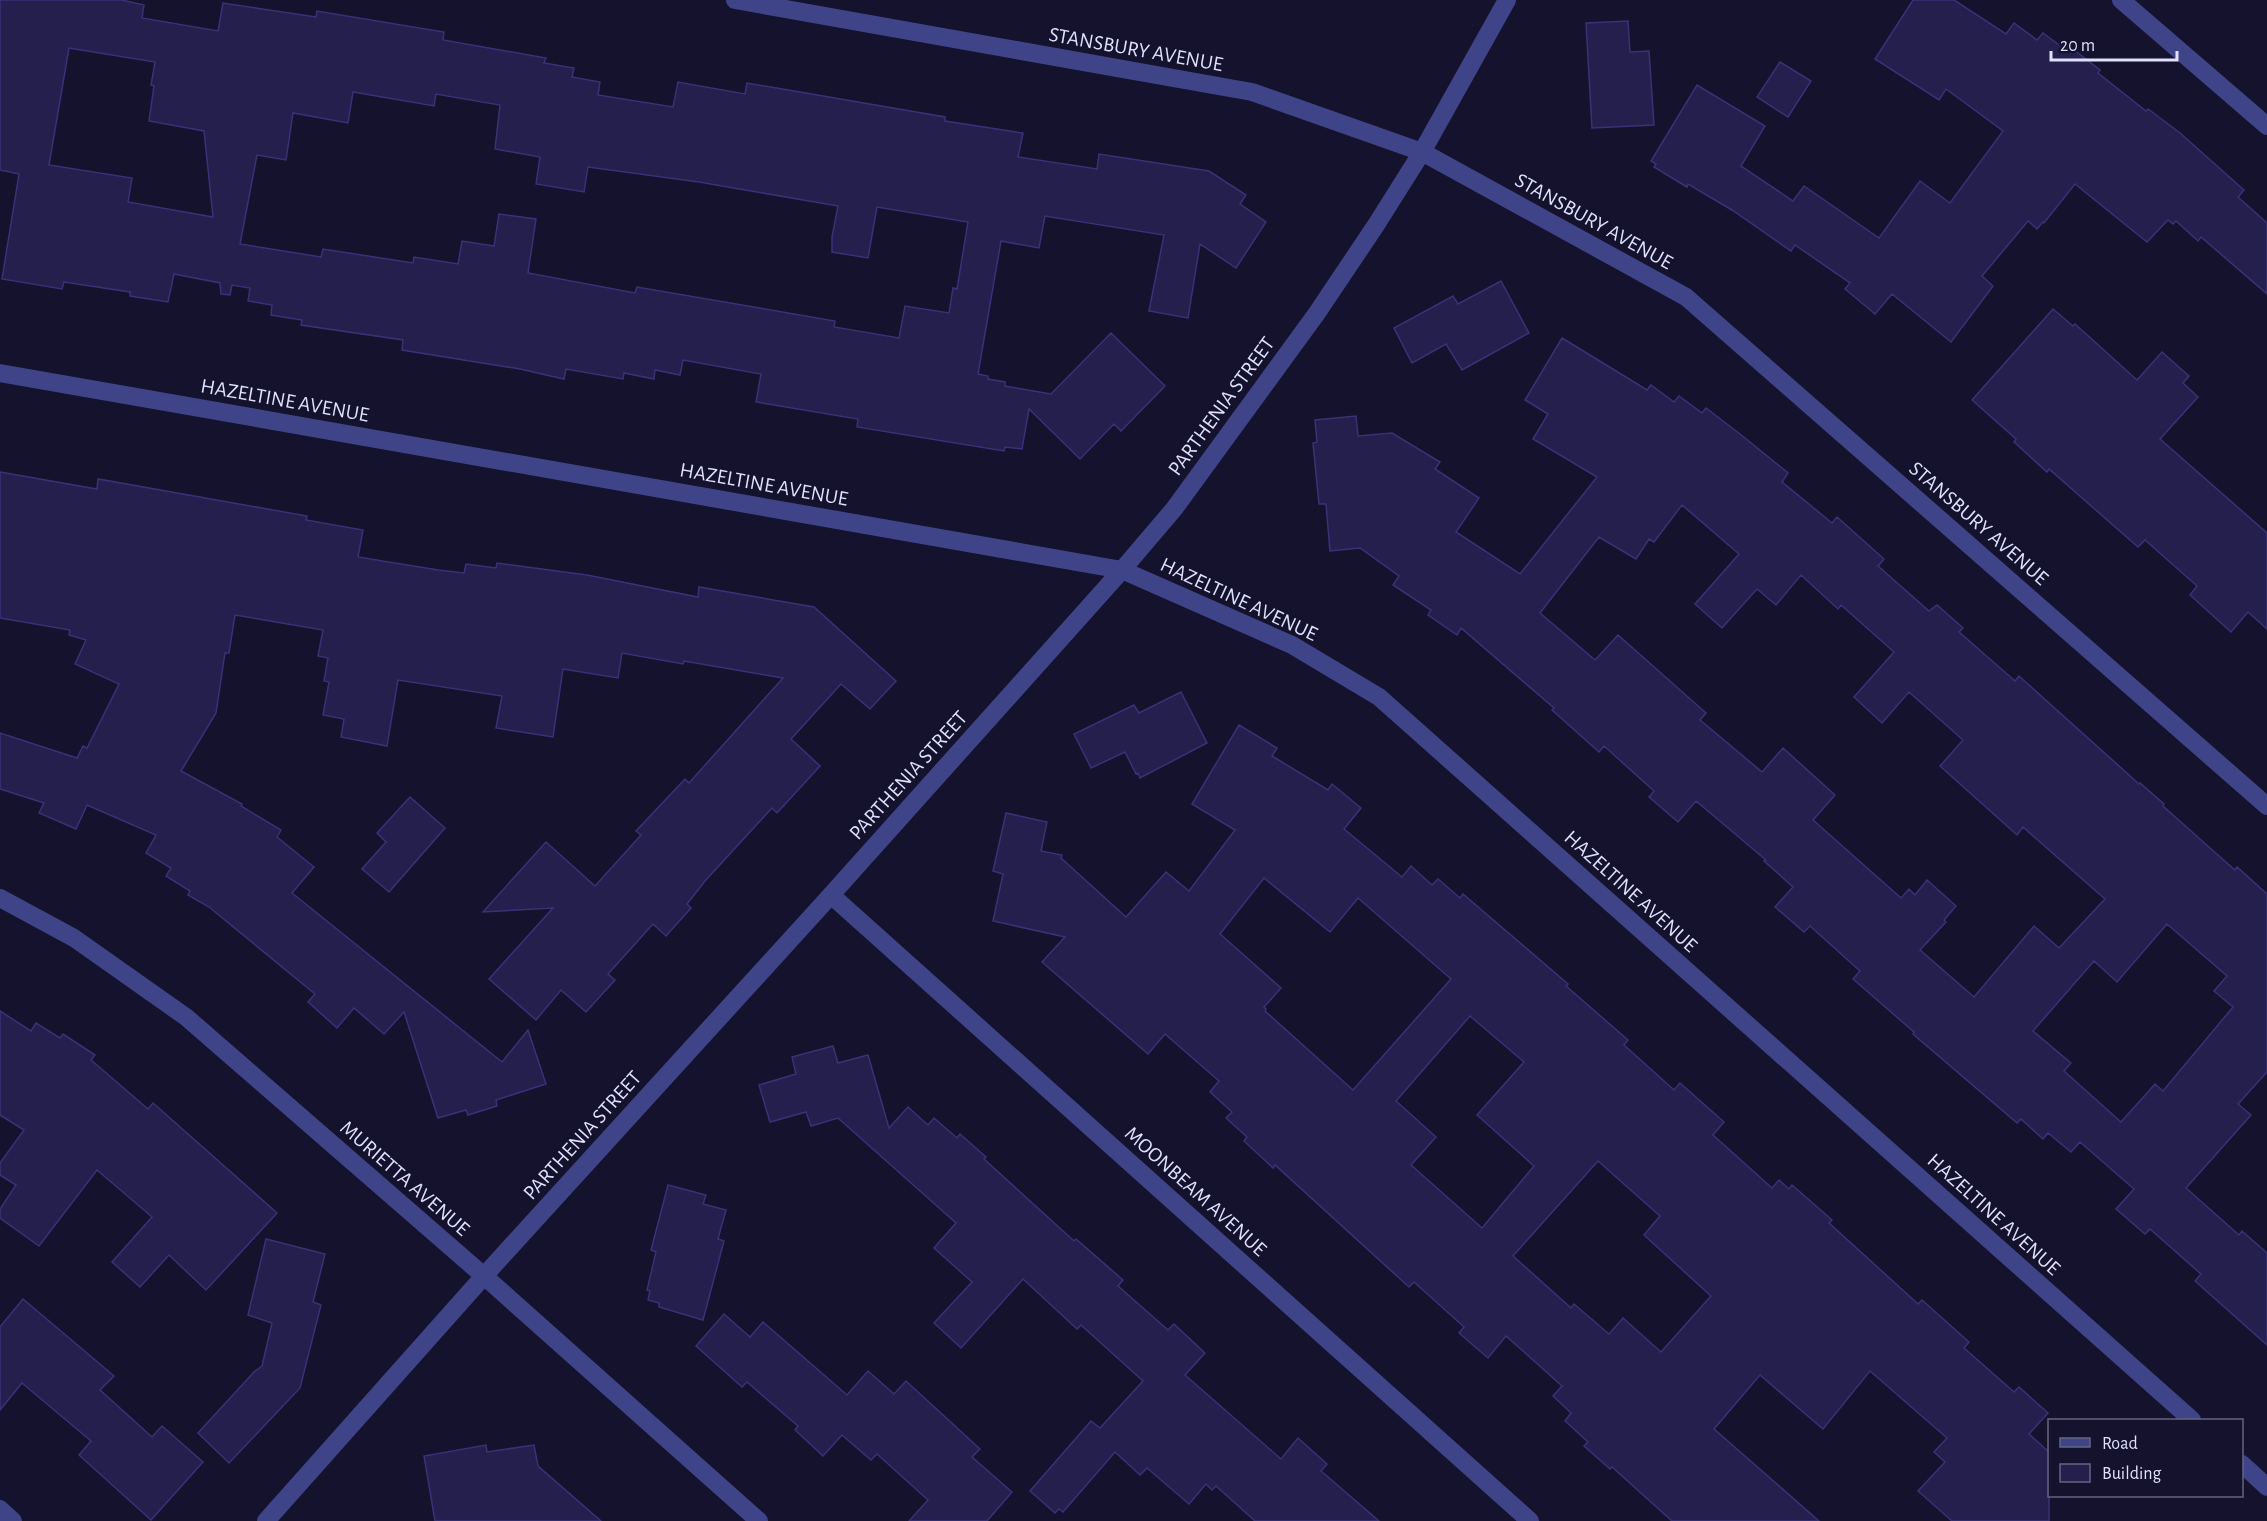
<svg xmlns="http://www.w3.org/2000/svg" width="2267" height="1521" font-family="'Alegreya Sans',sans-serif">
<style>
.building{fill:#241f4c;stroke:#393278;stroke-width:1.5;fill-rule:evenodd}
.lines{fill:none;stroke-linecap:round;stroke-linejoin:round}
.minor{stroke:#3f4489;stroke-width:18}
.labels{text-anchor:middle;stroke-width:4.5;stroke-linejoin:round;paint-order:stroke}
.street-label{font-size:21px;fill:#dfdffe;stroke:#14122c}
</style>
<rect width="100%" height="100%" fill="#14122c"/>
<g class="building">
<path d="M 0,0 L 122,0 L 144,5 L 142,18 L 218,31 L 223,3 L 316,17 L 317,11 L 444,32 L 443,40 L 546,58 L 544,63 L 574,68 L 572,77 L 600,82 L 598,95 L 673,107 L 678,82 L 745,94 L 747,83 L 945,117 L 945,121 L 1023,133 L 1018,157 L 1097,169 L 1099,154 L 1209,171 L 1246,195 L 1240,204 L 1266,222 L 1236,268 L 1200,244 L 1188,318 L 1149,311 L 1164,235 L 1045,216 L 1039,248 L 1001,241 L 978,374 L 988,376 L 988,379 L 1005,382 L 1005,386 L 1051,394 L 1111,333 L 1165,386 L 1121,431 L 1114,424 L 1080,459 L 1029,409 L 1022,449 L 1005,447 L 1004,451 L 857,427 L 858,419 L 756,402 L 761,374 L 683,360 L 680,375 L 655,370 L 654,379 L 624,373 L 623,379 L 566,369 L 564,379 L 520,369 L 402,350 L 403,340 L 301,325 L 302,320 L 271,315 L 272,305 L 248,301 L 250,288 L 232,285 L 230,295 L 221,294 L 220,283 L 174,274 L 168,302 L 130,296 L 130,292 L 64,282 L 62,289 L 2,279 L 19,174 L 0,170 ZM 69,48 L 155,62 L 151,85 L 154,86 L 149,121 L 204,131 L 213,217 L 128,202 L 132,178 L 49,165 ZM 353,92 L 434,106 L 436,94 L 500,105 L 495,149 L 540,157 L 536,184 L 584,192 L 588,167 L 699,182 L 838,206 L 832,237 L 832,252 L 868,258 L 877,207 L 968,222 L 957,289 L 953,288 L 949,313 L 905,306 L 899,338 L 834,327 L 835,321 L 637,287 L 635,293 L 528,273 L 536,219 L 499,214 L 494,246 L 462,241 L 458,264 L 414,257 L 413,263 L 323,249 L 321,257 L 240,244 L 257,155 L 286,160 L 293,113 L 348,123 Z"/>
<polygon points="1913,0 1954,0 2006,34 2014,23 2037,40 2043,33 2066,50 2069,46 2100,70 2098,73 2146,111 2148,109 2180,133 2244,190 2238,197 2267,223 2267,294 2201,237 2198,241 2176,221 2173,224 2168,220 2147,242 2075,184 2044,223 2043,222 2037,229 2028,221 1982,276 1993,286 1951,342 1892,294 1875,314 1845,289 1850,283 1795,245 1791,251 1732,210 1688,184 1687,187 1654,167 1656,164 1651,161 1697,85 1765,126 1741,166 1793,201 1804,186 1879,238 1920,181 1950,203 2003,131 1946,89 1939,100 1875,59"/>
<polygon points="1628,21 1630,52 1649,51 1654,125 1592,128 1586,23"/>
<polygon points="1780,62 1811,81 1788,117 1757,97"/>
<polygon points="1501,281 1529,333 1462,370 1446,344 1412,363 1394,328 1453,296 1458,304"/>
<polygon points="2053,309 2073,326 2075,324 2137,380 2162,352 2189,376 2183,383 2198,397 2160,439 2267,533 2267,629 2248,612 2231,632 2190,595 2197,586 2145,540 2138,547 2049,469 2047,472 2014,442 2016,439 1972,400"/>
<path d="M 1562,338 L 1647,390 L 1651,385 L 1674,402 L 1679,396 L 1702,413 L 1706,408 L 1740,434 L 1788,473 L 1782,482 L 1832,523 L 1837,517 L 1884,559 L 1878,566 L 1929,611 L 1937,605 L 1963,628 L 1959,632 L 2015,681 L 2019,676 L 2139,784 L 2140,783 L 2164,804 L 2163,806 L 2210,848 L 2235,870 L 2237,867 L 2267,894 L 2267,1072 L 2238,1104 L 2251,1115 L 2186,1188 L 2239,1235 L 2242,1231 L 2267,1253 L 2267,1345 L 2195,1281 L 2201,1274 L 2150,1229 L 2145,1234 L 2116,1209 L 2134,1189 L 2080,1142 L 2071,1152 L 2048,1133 L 2043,1139 L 2021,1119 L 2017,1123 L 1913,1034 L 1914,1032 L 1853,979 L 1860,971 L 1810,926 L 1804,932 L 1775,907 L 1793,887 L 1764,861 L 1766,860 L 1696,801 L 1678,822 L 1649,797 L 1654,791 L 1604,746 L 1599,752 L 1552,710 L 1554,708 L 1461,628 L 1457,635 L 1428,615 L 1431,610 L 1393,585 L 1399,576 L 1360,548 L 1330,551 L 1326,504 L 1319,504 L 1313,443 L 1317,442 L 1315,420 L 1356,416 L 1358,436 L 1392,433 L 1440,462 L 1435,469 L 1479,498 L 1456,532 L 1520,574 L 1597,477 L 1533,439 L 1548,414 L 1525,400 ZM 1682,505 L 1739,554 L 1695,604 L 1722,628 L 1757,589 L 1776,605 L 1801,575 L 1838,609 L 1841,605 L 1894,652 L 1854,697 L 1882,723 L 1909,692 L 1963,740 L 1940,766 L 2017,835 L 2023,827 L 2105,899 L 2059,948 L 2034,926 L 1974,997 L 1920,950 L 1946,922 L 1944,920 L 1956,906 L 1927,880 L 1915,895 L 1909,889 L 1901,898 L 1813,820 L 1835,795 L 1783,748 L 1762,772 L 1700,720 L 1706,713 L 1618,635 L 1595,660 L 1540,613 L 1599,537 L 1636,559 L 1649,539 L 1654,542 ZM 2167,924 L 2227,976 L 2214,991 L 2233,1007 L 2163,1091 L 2155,1084 L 2121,1122 L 2064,1071 L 2071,1063 L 2033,1031 L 2094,961 L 2117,982 Z"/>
<polygon points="0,472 97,489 98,479 307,516 306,520 363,530 358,557 438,570 464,573 466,564 496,568 497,563 587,575 698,597 699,587 814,607 896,681 870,709 841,684 791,739 820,766 777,813 772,808 705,881 687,904 691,908 666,936 653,924 608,974 615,980 586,1012 561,990 536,1020 489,979 553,908 483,912 546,842 595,886 641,835 636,831 685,779 689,783 783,678 684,661 683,664 622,653 618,678 563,669 553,737 496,728 502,696 398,680 387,746 341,737 344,719 323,715 329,682 324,681 328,658 318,656 323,630 235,615 229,653 225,653 216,713 181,771 242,804 241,806 281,830 277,837 314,867 292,893 502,1062 528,1030 546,1084 496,1100 497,1106 468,1115 466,1110 438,1118 404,1012 384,1034 354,1008 337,1028 308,1002 315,994 209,907 188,895 190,891 166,876 171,868 146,853 156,835 87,805 76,829 39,813 44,803 0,789 0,733 77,758 83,746 87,748 119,684 75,664 86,640 69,635 70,630 0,618"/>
<polygon points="1181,692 1207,743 1140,778 1138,773 1136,774 1125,752 1091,768 1074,734 1134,705 1139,713"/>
<path d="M 1239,725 L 1277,748 L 1272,756 L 1328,790 L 1332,784 L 1361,808 L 1344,829 L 1402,877 L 1411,866 L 1432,885 L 1438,879 L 1460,898 L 1463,894 L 1568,984 L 1566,986 L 1628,1040 L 1624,1045 L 1674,1090 L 1680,1083 L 1724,1122 L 1713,1135 L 1772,1188 L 1779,1180 L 1789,1189 L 1792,1185 L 1832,1220 L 1829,1223 L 1918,1304 L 1922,1300 L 1969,1342 L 1964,1348 L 2014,1392 L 2019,1387 L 2048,1413 L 2029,1434 L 2049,1452 L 2049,1521 L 1952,1521 L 1918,1491 L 1945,1462 L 1934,1452 L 1947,1438 L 1870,1371 L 1823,1429 L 1760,1375 L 1714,1429 L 1819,1521 L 1672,1521 L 1612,1467 L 1610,1469 L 1584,1446 L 1588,1442 L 1565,1421 L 1571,1413 L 1553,1396 L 1562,1386 L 1506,1336 L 1488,1358 L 1459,1333 L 1464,1327 L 1414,1282 L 1409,1287 L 1275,1165 L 1273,1168 L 1244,1141 L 1247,1137 L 1226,1118 L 1232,1112 L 1210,1092 L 1219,1081 L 1165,1034 L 1148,1054 L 1042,962 L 1065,937 L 993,921 L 1003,874 L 993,871 L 1006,813 L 1047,822 L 1041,851 L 1062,855 L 1061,858 L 1126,917 L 1166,872 L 1189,891 L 1235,830 L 1192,804 ZM 1264,878 L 1330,932 L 1358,898 L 1451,979 L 1353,1090 L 1265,1011 L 1266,1009 L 1264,1007 L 1281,988 L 1220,934 ZM 1470,1016 L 1524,1062 L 1477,1115 L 1534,1166 L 1482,1228 L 1411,1165 L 1436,1137 L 1396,1101 ZM 1598,1161 L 1660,1216 L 1644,1235 L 1711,1296 L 1661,1352 L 1623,1318 L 1609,1334 L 1574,1304 L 1571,1308 L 1513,1256 Z"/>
<polygon points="410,797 445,828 389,892 362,869 386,842 377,833"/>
<polygon points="0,1011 31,1031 36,1023 60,1038 63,1034 95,1055 91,1060 148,1109 153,1103 277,1213 206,1290 169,1255 140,1287 112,1262 152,1217 97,1170 39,1246 0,1218 0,1209 16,1185 0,1175 0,1163 24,1130 0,1115"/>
<polygon points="833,1046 838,1063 868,1055 889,1128 908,1107 928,1125 934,1118 957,1138 960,1134 986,1157 984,1159 1074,1241 1076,1239 1123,1280 1118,1286 1168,1330 1174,1324 1205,1353 1185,1375 1281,1459 1298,1438 1327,1464 1321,1471 1379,1521 1255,1521 1216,1486 1212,1490 1206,1484 1189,1504 1147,1468 1140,1475 1115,1452 1063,1512 1059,1509 1055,1513 1030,1491 1091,1421 1100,1428 1143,1381 1081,1325 1077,1329 1023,1279 961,1348 934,1323 972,1282 934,1248 956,1223 838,1118 811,1126 806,1112 770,1122 759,1085 796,1074 792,1057"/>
<polygon points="668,1185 706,1195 703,1204 726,1210 718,1239 724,1241 703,1320 659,1307 659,1303 648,1300 650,1291 647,1290 656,1252 651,1250"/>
<polygon points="266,1239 325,1254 313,1302 321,1305 300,1388 229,1463 198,1433 254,1372 262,1366 272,1323 248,1315"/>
<polygon points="23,1299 114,1376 100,1390 152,1437 162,1426 203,1462 151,1520 79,1455 91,1441 22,1383 0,1410 0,1327"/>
<polygon points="724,1314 750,1337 763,1322 847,1395 868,1371 894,1394 906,1381 980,1449 972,1457 1012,1492 987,1521 909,1521 928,1500 877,1454 871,1460 842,1435 823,1456 795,1430 798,1426 747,1382 742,1387 696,1346"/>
<polygon points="486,1445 487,1452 534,1445 538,1466 601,1521 435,1521 424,1456"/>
</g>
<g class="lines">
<g class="minor">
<polyline points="735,0 1252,92 1422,152 1686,297 2267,806"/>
<polyline points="2121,0 2267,126"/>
<polyline points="0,373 1122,570 1292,645 1379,697 2192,1420"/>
<polyline points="831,895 1530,1521"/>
<polyline points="0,898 74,938 186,1017 484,1276 759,1521"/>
<polyline points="2242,1464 2267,1487"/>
<polyline points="0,1509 13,1521"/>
<polyline points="266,1521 484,1276 831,895 1122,570 1174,509 1317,313 1376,225 1422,152 1507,0"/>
</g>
</g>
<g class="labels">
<g class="street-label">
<text transform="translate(1136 49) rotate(10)" y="7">STANSBURY AVENUE</text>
<text transform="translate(1594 221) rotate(29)" y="7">STANSBURY AVENUE</text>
<text transform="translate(285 400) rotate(10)" y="7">HAZELTINE AVENUE</text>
<text transform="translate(1221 406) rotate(-54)" y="7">PARTHENIA STREET</text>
<text transform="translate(764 484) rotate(10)" y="7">HAZELTINE AVENUE</text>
<text transform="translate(1979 523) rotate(41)" y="7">STANSBURY AVENUE</text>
<text transform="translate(1239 599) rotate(25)" y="7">HAZELTINE AVENUE</text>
<text transform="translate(908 775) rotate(-48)" y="7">PARTHENIA STREET</text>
<text transform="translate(1631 891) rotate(42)" y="7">HAZELTINE AVENUE</text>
<text transform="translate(582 1135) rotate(-48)" y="7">PARTHENIA STREET</text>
<text transform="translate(405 1178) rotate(41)" y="7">MURIETTA AVENUE</text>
<text transform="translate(1196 1191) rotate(42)" y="7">MOONBEAM AVENUE</text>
<text transform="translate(1994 1214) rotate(42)" y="7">HAZELTINE AVENUE</text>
</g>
</g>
<rect x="2048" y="1419" width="195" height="78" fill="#14122c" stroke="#656480" stroke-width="1.5"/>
<rect x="2060" y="1438" width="30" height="9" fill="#3f4489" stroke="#656480" stroke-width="1.5"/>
<text x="2102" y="1449" font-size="18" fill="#dfdffe">Road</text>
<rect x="2060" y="1464" width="30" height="18" fill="#241f4c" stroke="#656480" stroke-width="1.5"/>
<text x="2102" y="1479" font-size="18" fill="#dfdffe">Building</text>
<path d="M2051 51v9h126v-9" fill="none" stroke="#dfdffe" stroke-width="3"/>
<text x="2060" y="51" font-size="18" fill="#dfdffe" stroke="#14122c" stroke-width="4.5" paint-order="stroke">20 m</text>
</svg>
